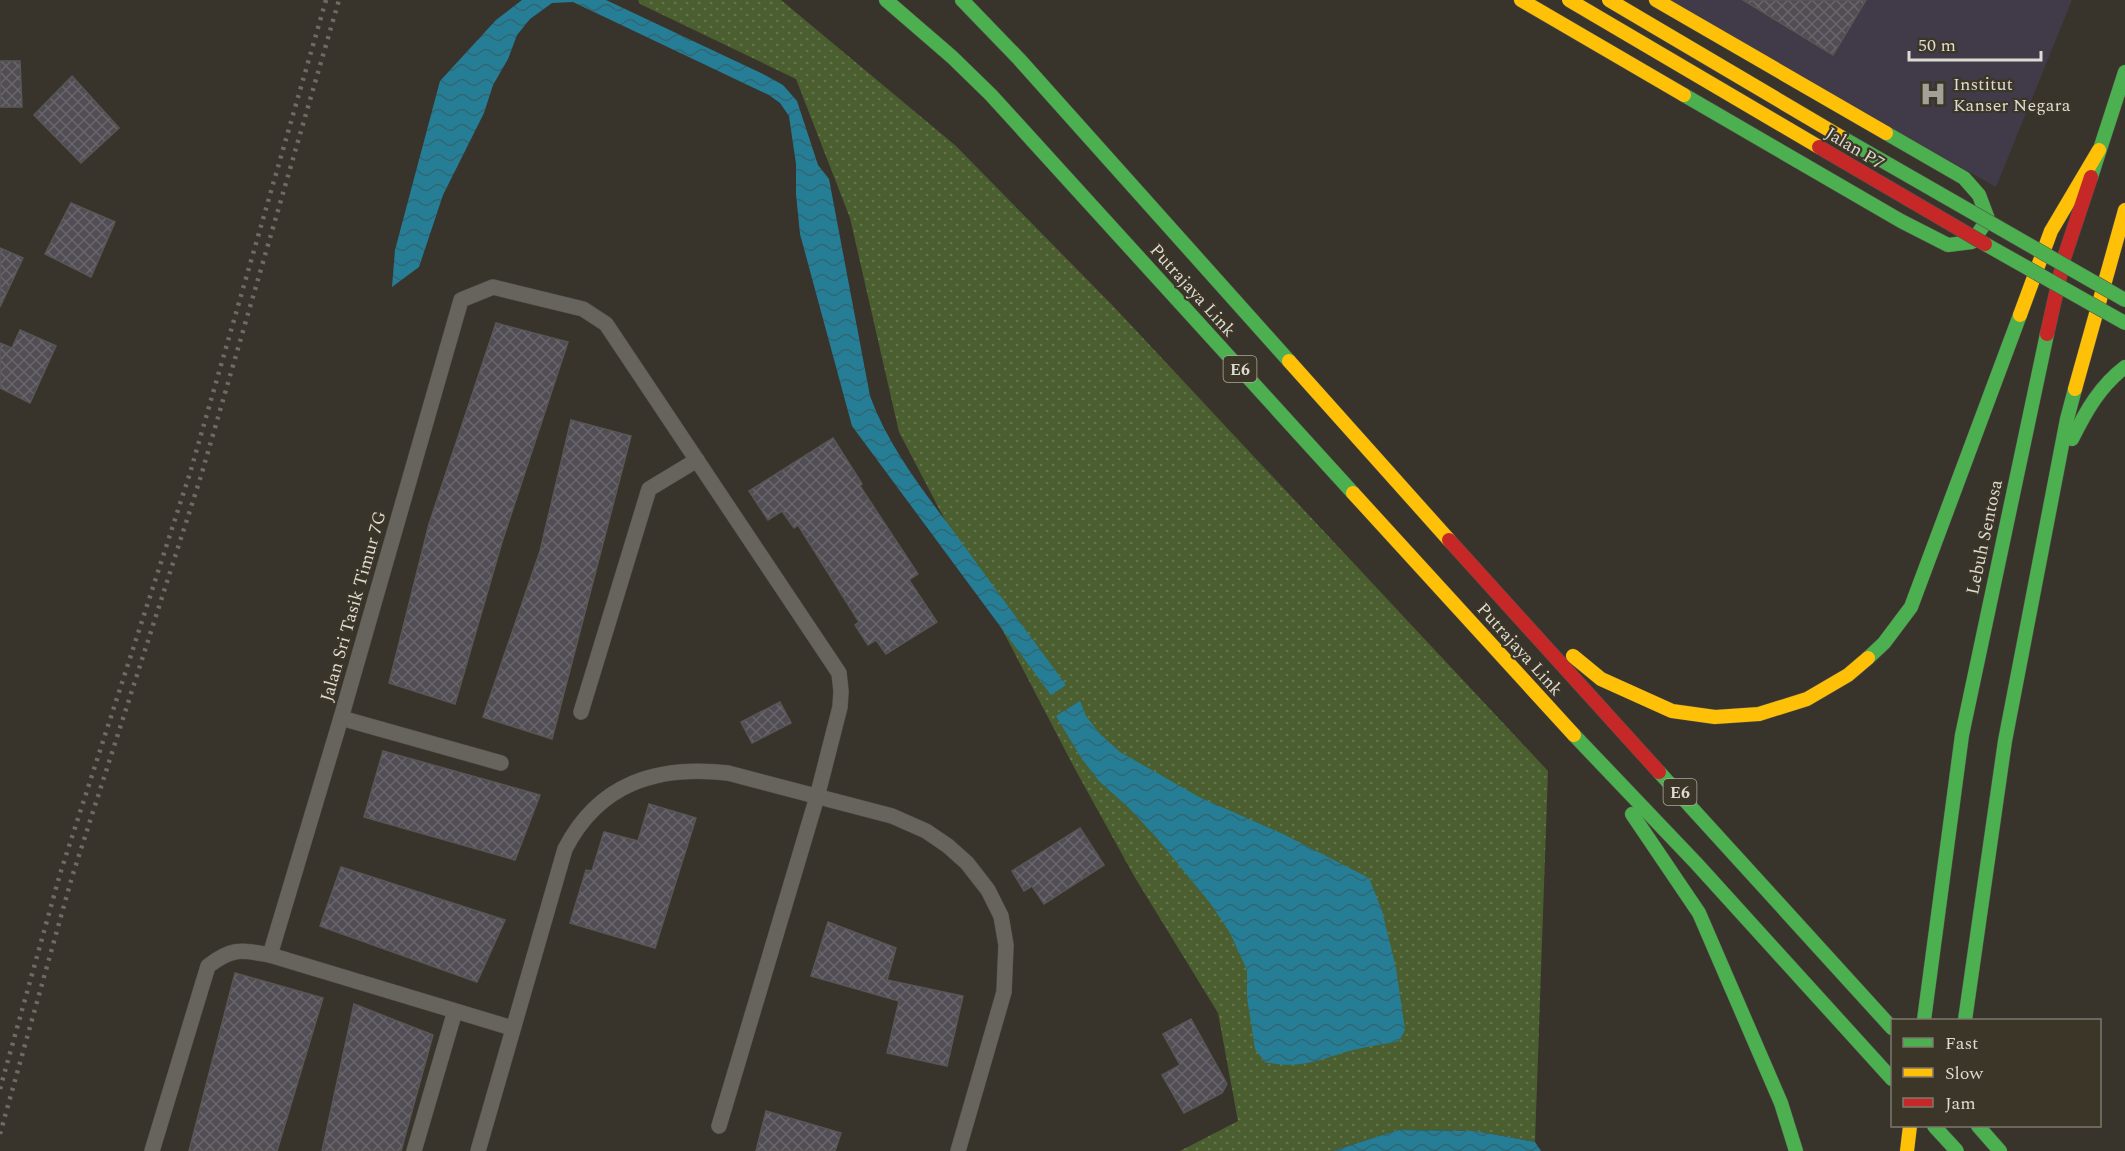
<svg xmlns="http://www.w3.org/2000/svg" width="2125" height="1151" font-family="Spectral,serif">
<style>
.medical{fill:#413a48}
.green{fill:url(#green-dots)}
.water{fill:url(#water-waves)}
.building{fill:url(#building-cross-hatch);stroke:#595756;stroke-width:1.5}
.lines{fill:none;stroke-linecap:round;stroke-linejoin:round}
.street-casing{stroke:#54514a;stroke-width:16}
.fast-casing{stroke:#54514a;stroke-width:15}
.slow-casing{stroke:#54514a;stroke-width:15}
.jam-casing{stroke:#54514a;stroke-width:15}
.street{stroke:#67645e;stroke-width:15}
.fast{stroke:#4caf50;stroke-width:14}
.slow{stroke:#ffc107;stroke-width:14}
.jam{stroke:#c62828;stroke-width:14}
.rail{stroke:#6e6b66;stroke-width:4.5;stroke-dasharray:3 6;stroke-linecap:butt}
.fast-bridge-casing{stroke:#54514a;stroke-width:15;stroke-linecap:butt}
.slow-bridge-casing{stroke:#54514a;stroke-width:15;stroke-linecap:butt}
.jam-bridge-casing{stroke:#54514a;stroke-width:15;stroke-linecap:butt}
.fast-bridge{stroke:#4caf50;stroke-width:14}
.slow-bridge{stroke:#ffc107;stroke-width:14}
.jam-bridge{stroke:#c62828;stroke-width:14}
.labels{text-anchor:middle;stroke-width:4.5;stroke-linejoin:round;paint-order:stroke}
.shield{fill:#3c3628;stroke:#ada99e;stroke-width:1.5}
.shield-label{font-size:16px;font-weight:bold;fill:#dddad1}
.poi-label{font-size:18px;fill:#dddad1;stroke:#3c3628;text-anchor:start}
.street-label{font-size:18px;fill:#dddad1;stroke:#3c3628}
</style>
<defs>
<pattern id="green-dots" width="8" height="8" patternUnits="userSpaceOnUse" patternTransform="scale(1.5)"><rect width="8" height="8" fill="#4a5e2f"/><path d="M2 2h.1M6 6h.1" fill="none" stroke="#64744c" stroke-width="1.8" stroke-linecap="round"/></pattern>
<pattern id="water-waves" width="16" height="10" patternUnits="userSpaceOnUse" patternTransform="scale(1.5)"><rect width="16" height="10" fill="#257e96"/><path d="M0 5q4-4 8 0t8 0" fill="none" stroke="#316673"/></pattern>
<pattern id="building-cross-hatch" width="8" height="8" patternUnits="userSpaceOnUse" patternTransform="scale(1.5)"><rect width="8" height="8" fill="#514d54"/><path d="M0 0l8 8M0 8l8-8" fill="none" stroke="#6a666c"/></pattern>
</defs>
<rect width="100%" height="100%" fill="#38342c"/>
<polygon class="medical" points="1668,0 2072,0 1996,187"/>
<polygon class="green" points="638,0 781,0 956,146 1115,308 1548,771 1535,1142 1475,1131 1398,1130 1333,1151 1180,1151 1238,1121 1218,1013 1134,876 1075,769 899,432 850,218 796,79 640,4"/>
<g class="water">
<path d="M 522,0 L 606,0 L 763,74 L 783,85 L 797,101 L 818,165 L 829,179 L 870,396 C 889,448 924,492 957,536 C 993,586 1030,636 1066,685 L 1051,695 L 852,426 L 800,234 L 796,194 L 796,164 L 789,116 L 780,103 L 769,95 L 573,2 L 552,3 L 530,19 L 517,35 L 508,59 L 493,85 L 484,113 L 443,195 L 419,267 L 392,287 L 395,250 L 440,81 L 496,20 Z"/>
<path d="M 1080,701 L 1086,716 L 1100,734 L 1120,752 L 1201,798 L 1283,834 L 1369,878 L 1382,911 L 1396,968 L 1405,1030 L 1399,1041 C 1387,1044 1375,1045 1362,1048 C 1324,1056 1306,1071 1265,1062 L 1255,1049 L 1247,997 L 1247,970 L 1229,931 L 1210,903 L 1156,837 L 1128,807 L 1099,781 L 1082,759 L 1056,716 Z"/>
<polygon points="1398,1130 1475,1131 1535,1142 1541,1151 1333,1151"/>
</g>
<g class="building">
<polygon points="1743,0 1866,0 1833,55"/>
<polygon points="0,61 20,61 22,107 0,107"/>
<polygon points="72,76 119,128 81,163 34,115"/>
<polygon points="71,203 115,222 91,277 45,254"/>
<polygon points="0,248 23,258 0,307"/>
<polygon points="496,323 568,342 502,542 455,704 389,683 429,524"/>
<polygon points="20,330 56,346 30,403 0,388 0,343 12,348"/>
<polygon points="571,420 631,436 552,739 483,717 540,551"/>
<polygon points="833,438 862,484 860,486 918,574 909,580 937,622 886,654 876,640 868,645 855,625 859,622 798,525 794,528 782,511 768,520 749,491"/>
<polygon points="780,702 791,723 752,743 741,722"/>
<polygon points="383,751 540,795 515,860 364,817"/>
<polygon points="649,804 696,818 655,948 570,923 586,870 592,871 604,832 638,841"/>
<polygon points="1080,828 1104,865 1044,904 1032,886 1024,891 1012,871"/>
<polygon points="341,867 505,920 477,982 320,926"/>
<polygon points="828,922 896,948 887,980 963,996 947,1066 887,1053 899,1001 811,976"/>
<polygon points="235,973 323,998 277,1151 189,1151"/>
<polygon points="354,1004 433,1035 401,1151 322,1151"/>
<polygon points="1191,1019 1227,1084 1222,1093 1184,1113 1162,1075 1180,1065 1163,1034"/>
<polygon points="766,1111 841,1133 835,1151 756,1151"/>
</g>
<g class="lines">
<g class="street-casing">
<g id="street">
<polyline points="581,712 649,489 697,460"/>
<polyline points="341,718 501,763"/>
<polyline points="270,955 341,718 461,300 493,287 583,309 606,324 839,673 841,691 840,707 817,797 719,1126"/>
<path d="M 152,1151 L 208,966 C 233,947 241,950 270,955 L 512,1028"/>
<polyline points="414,1151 455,1011"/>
<path d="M 478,1151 L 565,849 C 599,783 657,765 728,773 L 892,816 L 926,831 L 948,846 L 967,863 L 988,890 L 1001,916 L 1006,945 L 1004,992 L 958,1151"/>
</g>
</g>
<g class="fast-casing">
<g id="fast">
<polyline points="886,0 952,57 991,95 1353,493"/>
<polyline points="962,0 1019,59 1289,361"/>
<polyline points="1684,95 1901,221 1948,245 1972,242 1988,219 1979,195 1964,178 1886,133"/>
<polyline points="2091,177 2125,72"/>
<path d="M 2072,439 C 2086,411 2100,386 2125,367"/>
<polyline points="1868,658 1884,643 1911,607 2020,315"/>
<polyline points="1574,735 1696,863 1892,1079"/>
<polyline points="1659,772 1892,1028"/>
<polyline points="1632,814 1699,913 1781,1103 1796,1151"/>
<polyline points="1924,1020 1962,735 2047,334"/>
<polyline points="1965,1020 2005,741 2067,419 2075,389"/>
<polyline points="1978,1126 2000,1151"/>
</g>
</g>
<g class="slow-casing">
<g id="slow">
<polyline points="1521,0 1684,95"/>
<polyline points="1656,0 1886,133"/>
<polyline points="2020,315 2051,231 2099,150"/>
<polyline points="1289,361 1449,540"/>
<polyline points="2075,389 2125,210"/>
<polyline points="1353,493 1574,735"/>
<polyline points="1573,656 1601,679 1672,711 1715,717 1759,714 1807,699 1848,675 1868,658"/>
<polyline points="1907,1151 1910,1126"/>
</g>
</g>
<g class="jam-casing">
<g id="jam">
<polyline points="2047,334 2064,258 2091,177"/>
<polyline points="1449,540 1659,772"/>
</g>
</g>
<use href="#street" class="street"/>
<use href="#fast" class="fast"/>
<use href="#slow" class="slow"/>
<use href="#jam" class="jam"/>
<g class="rail">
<polyline points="0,1089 60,874 190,473 326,0"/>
<polyline points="0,1134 72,877 201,476 339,0"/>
</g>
<g class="fast-bridge-casing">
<g id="fast-bridge">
<polyline points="1841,137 2125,300"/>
<polyline points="1985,244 2125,323"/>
<polyline points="1934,1126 1957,1151"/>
</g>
</g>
<g class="slow-bridge-casing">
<g id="slow-bridge">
<polyline points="1569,0 1819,147"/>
<polyline points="1609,0 1841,137"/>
</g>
</g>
<g class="jam-bridge-casing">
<polyline id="jam-bridge" points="1819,147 1985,244"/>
</g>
<use href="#fast-bridge" class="fast-bridge"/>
<use href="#slow-bridge" class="slow-bridge"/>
<use href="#jam-bridge" class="jam-bridge"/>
</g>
<defs>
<g id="hospital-bare" transform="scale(2.07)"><path d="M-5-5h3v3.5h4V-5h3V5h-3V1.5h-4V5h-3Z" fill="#a3a097" stroke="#3c3628" stroke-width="2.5" paint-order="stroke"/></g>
</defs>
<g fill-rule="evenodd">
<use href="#hospital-bare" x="1933" y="94"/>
</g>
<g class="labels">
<g class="shield">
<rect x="1223.5" y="356" width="33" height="26" rx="4.5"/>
<rect x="1663.5" y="779" width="33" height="26" rx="4.5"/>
</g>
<g class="shield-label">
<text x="1240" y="375">E6</text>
<text x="1680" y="798">E6</text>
</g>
<g class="poi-label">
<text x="1953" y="90">Institut<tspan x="1953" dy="21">Kanser Negara</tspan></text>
</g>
<g class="street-label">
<text transform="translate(1855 148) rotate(31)" y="6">Jalan P7</text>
<text transform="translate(1193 290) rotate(48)" y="6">Putrajaya Link</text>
<text transform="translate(1984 537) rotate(-78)" y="6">Lebuh Sentosa</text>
<text transform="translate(353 606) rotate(-74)" y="6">Jalan Sri Tasik Timur 7G</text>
<text transform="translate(1520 649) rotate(48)" y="6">Putrajaya Link</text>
</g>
</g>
<rect x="1891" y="1019" width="210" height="108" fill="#3c3628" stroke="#7c786c" stroke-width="1.5"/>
<rect x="1903" y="1038" width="30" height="9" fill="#4caf50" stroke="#7c786c" stroke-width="1.5"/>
<text x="1945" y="1049" font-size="18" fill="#dddad1">Fast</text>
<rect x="1903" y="1068" width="30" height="9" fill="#ffc107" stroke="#7c786c" stroke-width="1.5"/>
<text x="1945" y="1079" font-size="18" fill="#dddad1">Slow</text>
<rect x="1903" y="1098" width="30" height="9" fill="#c62828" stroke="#7c786c" stroke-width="1.5"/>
<text x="1945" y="1109" font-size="18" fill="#dddad1">Jam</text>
<path d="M1909 51v9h132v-9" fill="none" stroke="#dddad1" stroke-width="3"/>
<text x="1918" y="51" font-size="18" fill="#dddad1" stroke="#3c3628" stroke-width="4.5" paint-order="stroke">50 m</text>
</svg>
